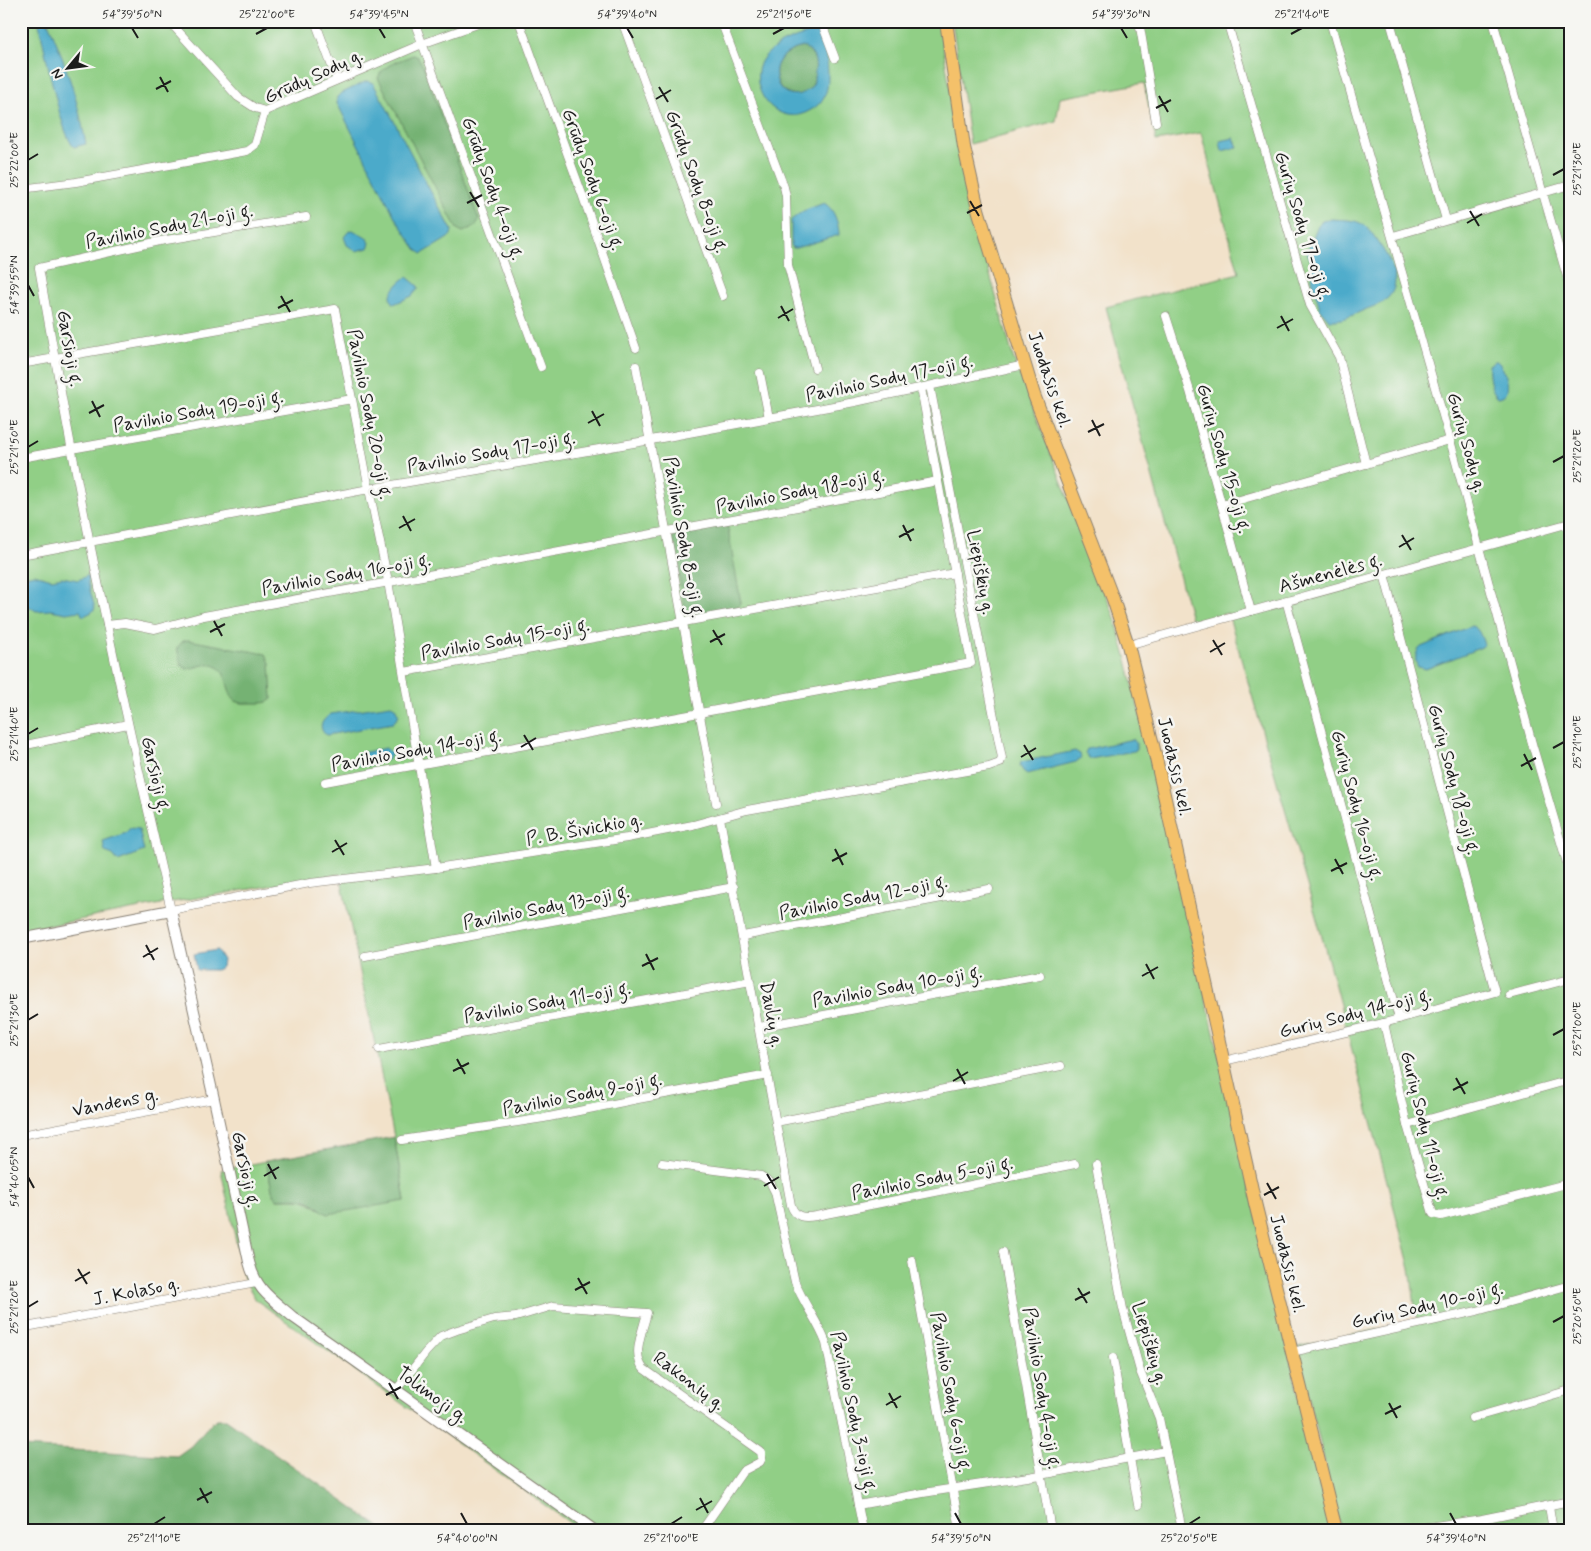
<svg xmlns="http://www.w3.org/2000/svg" width="1591" height="1551" font-family="Mynerve,sans-serif">
<style>
.green{fill:#91cf86;stroke:#567651;fill-rule:evenodd}
.forest{fill:#74b273;stroke:#486748}
.water{fill:#4baaca;stroke:#346373;fill-rule:evenodd}
.lines{fill:none;stroke-linecap:round;stroke-linejoin:round}
.minor-casing{stroke:#877f73;stroke-width:9}
.tertiary-casing{stroke:#877f73;stroke-width:12}
.primary-casing{stroke:#877f73;stroke-width:14}
.minor{stroke:#fff;stroke-width:8}
.tertiary{stroke:#fff;stroke-width:10}
.primary{stroke:#f4c16a;stroke-width:12}
.ticks{fill:none;stroke:#1c1c1c;stroke-width:2}
.labels{text-anchor:middle;stroke-width:5;stroke-linejoin:round;paint-order:stroke}
.street-label{font-size:19px;fill:#1c1c1c;stroke:#f6f6f2}
.neatline{fill:none;stroke:#1c1c1c;stroke-width:2}
.ticks-label{font-size:12px;text-anchor:middle;fill:#1c1c1c}
</style>
<rect width="100%" height="100%" fill="#f6f6f2"/>
<filter id="ink" filterUnits="userSpaceOnUse"><feTurbulence type="fractalNoise" baseFrequency=".02" numOctaves="2"/><feDisplacementMap in="SourceGraphic" scale="10" xChannelSelector="R" yChannelSelector="G"/><feConvolveMatrix kernelMatrix="1 2 1 2 8 2 1 2 1" color-interpolation-filters="sRGB"/></filter>
<filter id="wash" filterUnits="userSpaceOnUse"><feTurbulence type="fractalNoise" baseFrequency=".0096" numOctaves="4" result="noise"/><feDisplacementMap in="SourceGraphic" scale="20" xChannelSelector="R" yChannelSelector="G"/><feGaussianBlur stdDeviation="1.12" result="paint"/><feColorMatrix in="noise" values="0 0 0 0 0 0 0 0 0 0 0 0 0 0 0 0 0 1.4 0 .05"/><feComposite in="paint" operator="in"/></filter>
<g filter="url(#wash)">
<rect width="100%" height="100%" fill="#f2e2ca"/>
<g class="green">
<path d="M 21,21 L 939,21 L 966,189 L 1013,357 L 1115,618 L 1127,660 L 1330,1530 L 580,1530 L 256,1300 L 244,1279 L 221,1170 L 266,1161 L 273,1194 L 277,1199 C 295,1199 306,1197 319,1209 L 405,1201 L 394,1137 L 340,874 L 161,904 L 21,931 ZM 337,97 L 428,189 L 452,230 L 366,156 L 337,103 Z"/>
<polygon points="952,21 1570,21 1570,1530 1341,1530 1297,1347 1417,1321 1410,1268 1322,937 1228,613 1192,622 1106,307 1239,273 1201,133 1156,141 1144,83 1060,98 1056,121 970,144"/>
</g>
<g class="forest">
<path d="M 804,47 C 817,54 819,70 813,84 C 807,99 785,97 779,85 C 768,65 785,50 804,47 Z"/>
<path d="M 413,55 L 418,57 L 424,68 L 479,220 L 476,226 L 463,232 L 457,229 L 378,78 C 383,64 400,61 413,55 Z"/>
<polygon points="727,524 741,603 737,607 690,617 686,614 672,537 677,533"/>
<path d="M 188,640 L 266,654 L 270,663 L 272,699 C 266,704 261,703 253,703 C 249,703 242,704 238,702 C 225,698 231,670 213,665 C 204,663 196,668 187,669 L 181,665 L 177,648 L 183,641 Z"/>
<path d="M 394,1137 L 405,1201 L 328,1214 C 321,1211 317,1205 311,1202 C 302,1197 287,1199 277,1199 L 273,1194 L 266,1161 Z"/>
<polygon points="217,1419 226,1419 384,1530 21,1530 21,1447 177,1456 191,1446 210,1424"/>
</g>
<g class="water">
<path d="M 40,21 L 48,22 C 66,64 78,100 86,144 L 74,147 C 61,136 44,45 39,24 Z"/>
<path d="M 819,32 C 826,43 831,79 826,92 C 822,103 816,108 805,113 C 776,125 749,91 760,64 C 767,46 801,34 819,32 ZM 804,47 C 816,54 817,64 814,77 C 814,81 814,84 811,87 C 801,99 781,97 777,81 C 771,62 786,50 804,47 Z"/>
<path d="M 367,81 L 373,83 C 401,131 424,182 452,230 L 451,235 L 448,238 L 422,254 L 416,249 L 396,219 L 337,103 L 337,97 L 340,94 Z"/>
<polygon points="1234,138 1238,147 1222,151 1220,141"/>
<path d="M 824,203 C 834,208 839,224 839,235 L 796,248 L 793,248 L 791,245 L 791,220 L 803,211 Z"/>
<path d="M 1332,219 C 1342,220 1354,219 1362,224 C 1371,229 1376,240 1382,248 C 1393,265 1404,287 1383,302 C 1377,306 1368,308 1362,311 C 1351,316 1341,321 1329,320 L 1320,309 L 1312,279 L 1313,266 L 1307,252 L 1318,225 L 1322,221 Z"/>
<polygon points="353,230 368,239 370,243 368,248 356,251 347,245 344,237 349,231"/>
<path d="M 407,277 L 418,286 L 418,289 L 412,296 L 394,304 L 390,298 C 392,289 400,281 407,277 Z"/>
<path d="M 1494,361 L 1497,361 C 1506,369 1515,396 1498,397 C 1490,390 1488,375 1489,365 Z"/>
<polygon points="34,574 52,579 62,577 78,580 89,575 88,583 95,608 92,612 84,616 82,615 80,611 66,613 51,610 36,611 21,601 21,579 25,576"/>
<path d="M 1471,626 C 1479,627 1481,637 1484,644 L 1482,647 L 1426,669 L 1418,667 C 1414,660 1415,652 1421,647 Z"/>
<path d="M 391,705 L 395,707 L 399,716 L 393,723 L 327,735 C 316,728 323,719 331,714 Z"/>
<polygon points="1133,739 1136,743 1136,750 1134,751 1090,759 1085,753 1087,749"/>
<path d="M 386,748 L 392,754 L 387,760 C 377,762 361,770 353,762 L 354,758 L 361,753 Z"/>
<polygon points="1075,751 1080,754 1081,758 1076,762 1027,774 1023,771 1020,766 1021,762"/>
<polygon points="130,828 139,829 144,851 118,861 113,855 105,852 103,841 126,833"/>
<polygon points="217,950 223,960 222,967 216,970 197,970 194,954"/>
</g>
</g>
<g filter="url(#ink)">
<g class="lines">
<g class="minor-casing">
<g id="minor">
<polyline points="169,21 238,97 255,108 265,111"/>
<polyline points="315,21 337,80"/>
<polyline points="414,21 541,367"/>
<polyline points="519,21 582,194 636,348"/>
<polyline points="622,21 723,296"/>
<polyline points="721,21 784,187 786,196 788,265 815,368"/>
<polyline points="821,21 835,58"/>
<polyline points="1139,21 1156,122"/>
<polyline points="1227,21 1310,305 1339,357 1366,464"/>
<polyline points="1330,21 1450,440 1533,747 1570,873"/>
<polyline points="1390,21 1446,220"/>
<polyline points="1493,21 1570,287"/>
<polyline points="21,189 76,182 247,151 255,145 265,111 422,44 486,21"/>
<path d="M 306,217 L 160,241 L 39,268 C 50,329 60,390 72,451 C 101,605 135,757 171,910 L 310,883 L 436,868 L 627,838 L 693,825 L 747,810 L 989,767 L 1000,763 L 1002,758 L 930,386"/>
<polyline points="1393,236 1570,185"/>
<polyline points="1166,316 1190,391 1251,611"/>
<polyline points="21,364 335,309 369,489 388,581 436,868"/>
<polyline points="636,366 716,803"/>
<polyline points="760,373 769,418"/>
<polyline points="21,458 352,399"/>
<polyline points="1222,505 1450,440"/>
<polyline points="598,544 938,481"/>
<polyline points="21,555 369,489 651,440 855,402 1025,365"/>
<polyline points="1286,600 1399,1019"/>
<polyline points="107,625 125,623 155,629 204,616 592,545"/>
<polyline points="617,634 955,573"/>
<polyline points="1128,645 1570,523"/>
<polyline points="404,672 611,635"/>
<polyline points="21,746 128,724"/>
<polyline points="325,782 971,663 921,388"/>
<path d="M 720,818 L 791,1205 C 795,1218 804,1218 816,1216 L 1075,1164"/>
<polyline points="743,936 989,889"/>
<polyline points="365,956 734,887"/>
<polyline points="1509,995 1570,979"/>
<polyline points="1384,1023 1407,1125 1433,1214 1441,1216 1570,1183"/>
<polyline points="759,1027 1040,975"/>
<polyline points="379,1049 751,981"/>
<polyline points="1224,1061 1384,1023 1495,992 1384,574"/>
<polyline points="776,1122 1061,1066"/>
<polyline points="1407,1125 1570,1080"/>
<polyline points="21,1135 214,1099"/>
<polyline points="402,1140 544,1118 638,1099 768,1075"/>
<path d="M 662,1163 L 761,1176 L 770,1182 L 775,1192 L 795,1282 C 803,1303 818,1321 826,1343 L 863,1530"/>
<polyline points="1096,1164 1123,1309 1140,1371 1159,1418 1182,1530"/>
<polyline points="1003,1252 1051,1530"/>
<polyline points="912,1260 960,1530"/>
<polyline points="21,1328 256,1283"/>
<polyline points="1292,1352 1477,1311 1570,1285"/>
<polyline points="1113,1358 1138,1505"/>
<path d="M 397,1389 L 426,1352 L 441,1336 L 457,1330 L 494,1319 L 516,1317 L 553,1306 L 647,1313 C 643,1330 631,1355 644,1369 L 761,1452 L 762,1458 L 760,1462 L 743,1471 L 702,1530"/>
<polyline points="1472,1418 1570,1390"/>
<polyline points="858,1505 923,1493 1041,1475 1166,1451"/>
<polyline points="1549,1506 1553,1530"/>
<polyline points="1408,1530 1482,1519 1570,1501"/>
</g>
</g>
<g class="tertiary-casing">
<path id="tertiary" d="M 21,939 L 171,910 L 214,1099 L 249,1262 C 256,1290 272,1299 293,1317 L 594,1530"/>
</g>
<g class="primary-casing">
<polyline id="primary" points="946,21 964,147 978,209 1034,395 1113,599 1128,645 1153,745 1255,1203 1336,1530"/>
</g>
<use href="#minor" class="minor"/>
<use href="#tertiary" class="tertiary"/>
<use href="#primary" class="primary"/>
</g>
</g>
<path class="ticks" d="M 132,28 L 138,38M 379,28 L 385,38M 627,28 L 633,38M 1121,28 L 1127,38M 256,34 L 267,28M 773,34 L 784,28M 1291,34 L 1302,28M 160,77 L 168,92M 659,87 L 668,102M 156,89 L 171,81M 1159,96 L 1168,112M 656,99 L 671,90M 1156,108 L 1171,100M 28,160 L 38,154M 1553,175 L 1564,169M 470,192 L 479,207M 970,201 L 979,216M 467,203 L 482,195M 1470,211 L 1479,226M 967,213 L 982,205M 1467,223 L 1482,214M 28,285 L 34,296M 281,296 L 290,312M 781,306 L 789,321M 278,308 L 293,300M 1281,316 L 1289,331M 778,318 L 793,309M 1277,328 L 1293,319M 92,401 L 100,417M 592,411 L 600,426M 89,413 L 104,405M 1092,420 L 1100,436M 588,423 L 604,414M 1088,432 L 1104,424M 28,447 L 38,441M 1553,462 L 1564,456M 403,516 L 411,531M 903,525 L 911,541M 399,528 L 415,519M 1402,535 L 1411,550M 899,537 L 914,529M 1399,547 L 1414,538M 214,621 L 222,636M 713,630 L 722,645M 210,632 L 225,624M 1213,640 L 1222,655M 710,642 L 725,634M 1210,652 L 1225,643M 28,734 L 38,728M 524,735 L 533,750M 1024,745 L 1033,760M 521,747 L 536,738M 1553,748 L 1564,742M 1524,754 L 1532,770M 1021,757 L 1036,748M 1521,766 L 1536,758M 335,840 L 344,855M 835,849 L 843,865M 332,852 L 347,843M 1335,859 L 1343,874M 832,861 L 847,853M 1331,871 L 1347,863M 146,945 L 154,960M 646,954 L 654,970M 143,957 L 158,948M 1146,964 L 1154,979M 642,966 L 658,958M 1142,976 L 1158,967M 28,1020 L 38,1014M 1553,1035 L 1564,1029M 457,1059 L 465,1074M 957,1069 L 965,1084M 453,1071 L 469,1063M 1456,1078 L 1465,1094M 953,1081 L 968,1072M 1453,1090 L 1468,1082M 268,1164 L 276,1179M 767,1174 L 776,1189M 264,1176 L 279,1167M 28,1177 L 34,1188M 1267,1183 L 1276,1199M 764,1186 L 779,1177M 1264,1195 L 1279,1187M 78,1269 L 87,1284M 578,1278 L 587,1294M 75,1281 L 90,1272M 1078,1288 L 1087,1303M 575,1290 L 590,1282M 1075,1300 L 1090,1292M 28,1307 L 38,1301M 1553,1322 L 1564,1316M 389,1383 L 398,1399M 889,1393 L 897,1408M 386,1395 L 401,1387M 1389,1403 L 1397,1418M 886,1405 L 901,1396M 1385,1414 L 1401,1406M 200,1488 L 208,1503M 700,1498 L 708,1513M 197,1500 L 212,1492M 696,1510 L 712,1501M 461,1513 L 467,1524M 955,1513 L 961,1524M 1450,1513 L 1456,1524M 154,1524 L 165,1517M 671,1524 L 682,1517M 1189,1524 L 1200,1517"/>
<g class="labels">
<g class="street-label">
<text transform="translate(313 75) rotate(-25)" y="7">Grūdų Sodų g.</text>
<text transform="translate(594 179) rotate(70)" y="7">Grūdų Sodų 6-oji g.</text>
<text transform="translate(698 181) rotate(70)" y="7">Grūdų Sodų 8-oji g.</text>
<text transform="translate(494 188) rotate(70)" y="7">Grūdų Sodų 4-oji g.</text>
<text transform="translate(169 225) rotate(-11)" y="7">Pavilnio Sodų 21-oji g.</text>
<text transform="translate(1304 225) rotate(73)" y="7">Gurių Sodų 17-oji g.</text>
<text transform="translate(71 348) rotate(80)" y="7">Garsioji g.</text>
<text transform="translate(889 377) rotate(-12)" y="7">Pavilnio Sodų 17-oji g.</text>
<text transform="translate(1051 379) rotate(71)" y="7">Juodasis kel.</text>
<text transform="translate(198 410) rotate(-10)" y="7">Pavilnio Sodų 19-oji g.</text>
<text transform="translate(371 414) rotate(79)" y="7">Pavilnio Sodų 20-oji g.</text>
<text transform="translate(1468 442) rotate(74)" y="7">Gurių Sodų g.</text>
<text transform="translate(491 451) rotate(-10)" y="7">Pavilnio Sodų 17-oji g.</text>
<text transform="translate(1225 458) rotate(74)" y="7">Gurių Sodų 15-oji g.</text>
<text transform="translate(800 490) rotate(-11)" y="7">Pavilnio Sodų 18-oji g.</text>
<text transform="translate(685 537) rotate(80)" y="7">Pavilnio Sodų 8-oji g.</text>
<text transform="translate(982 572) rotate(79)" y="7">Liepiškių g.</text>
<text transform="translate(1330 572) rotate(-15)" y="7">Ašmenėlės g.</text>
<text transform="translate(346 573) rotate(-10)" y="7">Pavilnio Sodų 16-oji g.</text>
<text transform="translate(505 638) rotate(-10)" y="7">Pavilnio Sodų 15-oji g.</text>
<text transform="translate(416 749) rotate(-10)" y="7">Pavilnio Sodų 14-oji g.</text>
<text transform="translate(1176 766) rotate(77)" y="7">Juodasis kel.</text>
<text transform="translate(157 774) rotate(77)" y="7">Garsioji g.</text>
<text transform="translate(1455 779) rotate(75)" y="7">Gurių Sodų 18-oji g.</text>
<text transform="translate(1358 805) rotate(75)" y="7">Gurių Sodų 16-oji g.</text>
<text transform="translate(584 828) rotate(-10)" y="7">P. B. Šivickio g.</text>
<text transform="translate(863 896) rotate(-11)" y="7">Pavilnio Sodų 12-oji g.</text>
<text transform="translate(546 906) rotate(-11)" y="7">Pavilnio Sodų 13-oji g.</text>
<text transform="translate(897 985) rotate(-10)" y="7">Pavilnio Sodų 10-oji g.</text>
<text transform="translate(547 1001) rotate(-10)" y="7">Pavilnio Sodų 11-oji g.</text>
<text transform="translate(1355 1012) rotate(-14)" y="7">Gurių Sodų 14-oji g.</text>
<text transform="translate(773 1014) rotate(80)" y="7">Daulių g.</text>
<text transform="translate(582 1093) rotate(-11)" y="7">Pavilnio Sodų 9-oji g.</text>
<text transform="translate(115 1101) rotate(-11)" y="7">Vandens g.</text>
<text transform="translate(1426 1125) rotate(76)" y="7">Gurių Sodų 11-oji g.</text>
<text transform="translate(247 1169) rotate(78)" y="7">Garsioji g.</text>
<text transform="translate(932 1177) rotate(-11)" y="7">Pavilnio Sodų 5-oji g.</text>
<text transform="translate(1289 1263) rotate(76)" y="7">Juodasis kel.</text>
<text transform="translate(136 1290) rotate(-11)" y="7">J. Kolaso g.</text>
<text transform="translate(1427 1304) rotate(-13)" y="7">Gurių Sodų 10-oji g.</text>
<text transform="translate(1151 1343) rotate(73)" y="7">Liepiškių g.</text>
<text transform="translate(690 1380) rotate(37)" y="7">Rakonių g.</text>
<text transform="translate(1043 1388) rotate(81)" y="7">Pavilnio Sodų 4-oji g.</text>
<text transform="translate(952 1392) rotate(80)" y="7">Pavilnio Sodų 6-oji g.</text>
<text transform="translate(433 1394) rotate(36)" y="7">Tolimoji g.</text>
<text transform="translate(855 1412) rotate(78)" y="7">Pavilnio Sodų 3-ioji g.</text>
</g>
</g>
<rect width="1591" height="1551" fill="none" stroke="#f6f6f2" stroke-width="55"/>
<g transform="translate(68 68) rotate(241)" stroke="#f6f6f2" stroke-width="4" paint-order="stroke">
<path d="M0-4L9 19L0 12L-9 19Z" fill="#1c1c1c"/>
<text y="-8" font-size="14" font-weight="bold" text-anchor="middle" fill="#1c1c1c">N</text>
</g>
<rect x="28" y="28" width="1536" height="1496" class="neatline"/>
<g class="ticks-label">
<text x="132" y="18">54°39'50"N</text>
<text x="267" y="18">25°22'00"E</text>
<text x="379" y="18">54°39'45"N</text>
<text x="627" y="18">54°39'40"N</text>
<text x="784" y="18">25°21'50"E</text>
<text x="1121" y="18">54°39'30"N</text>
<text x="1302" y="18">25°21'40"E</text>
<text transform="translate(14 160) rotate(-90)" y="4">25°22'00"E</text>
<text transform="translate(1577 169) rotate(-90)" y="4">25°21'30"E</text>
<text transform="translate(14 285) rotate(-90)" y="4">54°39'55"N</text>
<text transform="translate(14 447) rotate(-90)" y="4">25°21'50"E</text>
<text transform="translate(1577 456) rotate(-90)" y="4">25°21'20"E</text>
<text transform="translate(14 734) rotate(-90)" y="4">25°21'40"E</text>
<text transform="translate(1577 742) rotate(-90)" y="4">25°21'10"E</text>
<text transform="translate(14 1020) rotate(-90)" y="4">25°21'30"E</text>
<text transform="translate(1577 1029) rotate(-90)" y="4">25°21'00"E</text>
<text transform="translate(14 1177) rotate(-90)" y="4">54°40'05"N</text>
<text transform="translate(14 1307) rotate(-90)" y="4">25°21'20"E</text>
<text transform="translate(1577 1316) rotate(-90)" y="4">25°20'50"E</text>
<text x="154" y="1542">25°21'10"E</text>
<text x="467" y="1542">54°40'00"N</text>
<text x="671" y="1542">25°21'00"E</text>
<text x="961" y="1542">54°39'50"N</text>
<text x="1189" y="1542">25°20'50"E</text>
<text x="1456" y="1542">54°39'40"N</text>
</g>
</svg>
